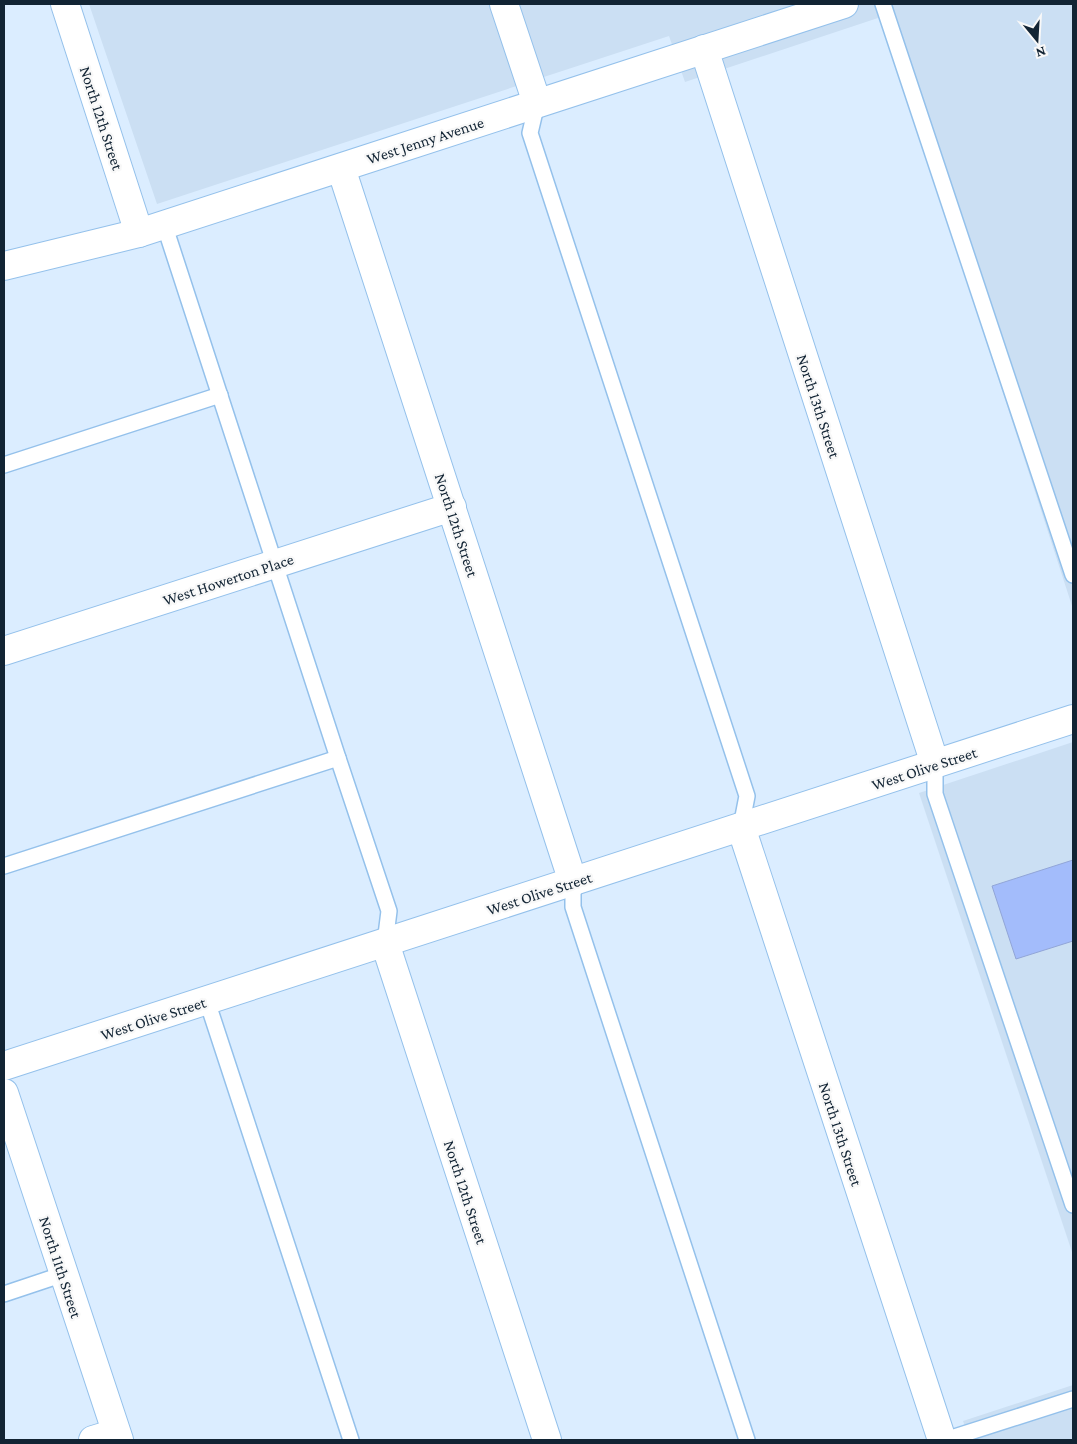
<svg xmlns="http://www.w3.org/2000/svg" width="1077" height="1444" font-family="'Crimson Pro',serif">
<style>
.built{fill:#cbdff3}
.building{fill:#a3bcfb;stroke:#91a5d7}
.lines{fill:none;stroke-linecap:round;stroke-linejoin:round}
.lane-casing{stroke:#94c1eb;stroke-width:18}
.street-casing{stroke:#94c1eb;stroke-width:30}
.lane{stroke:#fff;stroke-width:15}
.street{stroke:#fff;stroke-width:28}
.labels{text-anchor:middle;stroke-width:4.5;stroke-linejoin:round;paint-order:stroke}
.street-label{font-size:16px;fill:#122434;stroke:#f8f8f8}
</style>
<rect width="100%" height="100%" fill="#dbedff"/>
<g class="built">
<polygon points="89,4 1073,4 1073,609 881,17 685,82 669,36 157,204"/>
<polygon points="1073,742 1073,1255 919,793"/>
<polygon points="1073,1385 1073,1440 970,1440 963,1421"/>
</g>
<polygon class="building" points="1073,860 1073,941 1016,959 992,886"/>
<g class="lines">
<g class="lane-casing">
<g id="lane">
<polyline points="883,4 1073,575"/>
<polyline points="537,103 530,133 747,796 741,827"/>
<polyline points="164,224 338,758 389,911 385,943"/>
<polyline points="4,465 220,395"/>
<polyline points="935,764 935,794 1073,1205"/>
<polyline points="4,866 338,758"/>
<polyline points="573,882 573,907 747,1440"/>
<polyline points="207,1001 351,1440"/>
<polyline points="4,1294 64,1274"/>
<polyline points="945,1440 1073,1399"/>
</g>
</g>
<g class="street-casing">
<g id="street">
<polyline points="65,4 139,233"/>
<polyline points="504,4 537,103"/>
<polyline points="704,49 935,764"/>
<polyline points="341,168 573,882"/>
<polyline points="4,266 139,233 844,4"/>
<polyline points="4,651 452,507"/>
<polyline points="741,827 942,1440"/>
<polyline points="385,943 547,1440"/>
<polyline points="4,1066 1073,719"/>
<polyline points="4,1093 119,1440"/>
<polyline points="93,1440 116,1433"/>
</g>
</g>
<use href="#lane" class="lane"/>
<use href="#street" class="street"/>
</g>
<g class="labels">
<g class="street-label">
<text transform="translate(102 118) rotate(72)" y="6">North 12th Street</text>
<text transform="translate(425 140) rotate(-18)" y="6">West Jenny Avenue</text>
<text transform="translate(819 406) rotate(72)" y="6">North 13th Street</text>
<text transform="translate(457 525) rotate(72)" y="6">North 12th Street</text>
<text transform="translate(228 579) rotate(-18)" y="6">West Howerton Place</text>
<text transform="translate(924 768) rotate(-18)" y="6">West Olive Street</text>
<text transform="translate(539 893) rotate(-18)" y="6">West Olive Street</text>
<text transform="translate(153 1018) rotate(-18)" y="6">West Olive Street</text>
<text transform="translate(841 1134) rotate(72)" y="6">North 13th Street</text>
<text transform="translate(466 1192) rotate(72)" y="6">North 12th Street</text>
<text transform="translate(61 1267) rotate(72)" y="6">North 11th Street</text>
</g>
</g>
<rect width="1077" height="1444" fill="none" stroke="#122434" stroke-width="10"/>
<g transform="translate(1037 40) rotate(162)" stroke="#f8f8f8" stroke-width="4" paint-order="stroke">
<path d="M0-4L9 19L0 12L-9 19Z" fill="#122434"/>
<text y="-8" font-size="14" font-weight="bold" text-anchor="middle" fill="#122434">N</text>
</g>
</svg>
